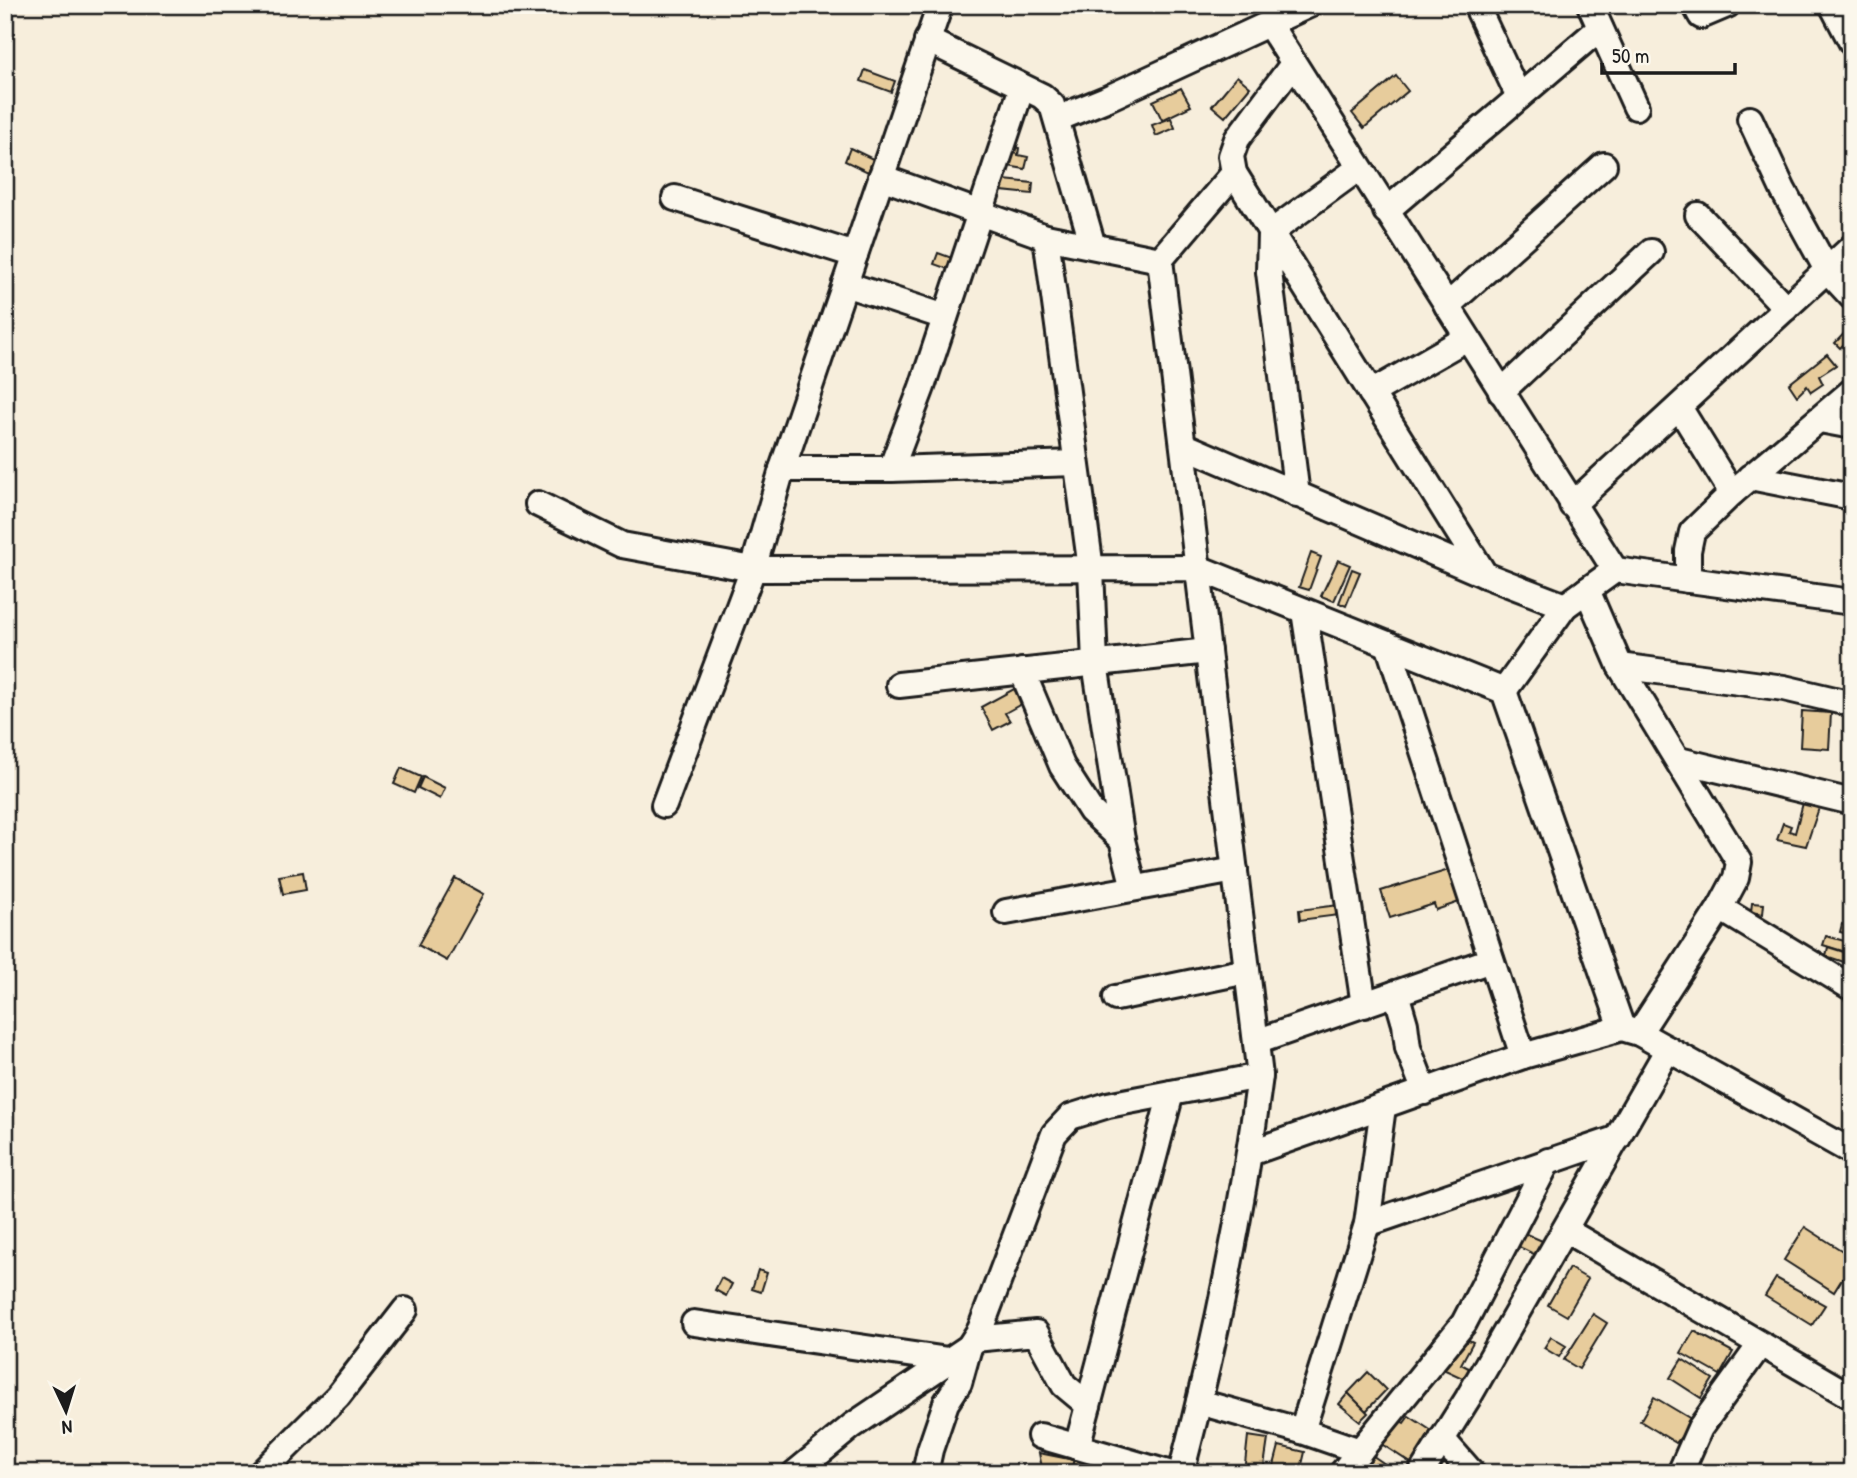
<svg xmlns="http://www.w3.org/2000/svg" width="1857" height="1478" font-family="'Patrick Hand',sans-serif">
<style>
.building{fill:#e7cc9c;stroke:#1c1c1c;stroke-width:2}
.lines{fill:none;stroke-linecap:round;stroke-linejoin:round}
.minor-casing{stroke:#1c1c1c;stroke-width:30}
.minor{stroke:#fbf7ec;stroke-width:24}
</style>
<rect width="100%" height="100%" fill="#f7eedc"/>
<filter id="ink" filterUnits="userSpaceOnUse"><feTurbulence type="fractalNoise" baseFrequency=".0143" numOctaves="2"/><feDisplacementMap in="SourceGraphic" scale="14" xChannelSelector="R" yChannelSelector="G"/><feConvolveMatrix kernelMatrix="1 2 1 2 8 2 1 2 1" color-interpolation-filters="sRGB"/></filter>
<g filter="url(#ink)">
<g class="building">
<polygon points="865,70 895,81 891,92 861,81"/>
<polygon points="1237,76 1250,87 1225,117 1212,106"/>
<polygon points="1396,76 1408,91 1364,128 1352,113"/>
<polygon points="1181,88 1191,106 1162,120 1153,101"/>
<polygon points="1171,118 1175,128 1156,136 1152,125"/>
<polygon points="1005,146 1019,148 1018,155 1028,157 1025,169 1002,165"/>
<polygon points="850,148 873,159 868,172 845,161"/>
<polygon points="1004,180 1033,183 1032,194 1002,191"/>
<polygon points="938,253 952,258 948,269 934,264"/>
<polygon points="1852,325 1852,347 1846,342 1840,348 1835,343"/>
<polygon points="1827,354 1836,365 1819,376 1823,384 1811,392 1807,386 1797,396 1789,384"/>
<polygon points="1311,553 1321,557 1309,590 1299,587"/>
<polygon points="1338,560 1350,565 1334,601 1321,596"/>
<polygon points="1352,569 1360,572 1346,606 1339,603"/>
<polygon points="1014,689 1023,703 1005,713 1010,721 993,730 981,707"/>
<polygon points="1802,711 1831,713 1829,749 1800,747"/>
<polygon points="401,768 421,777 414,793 394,784"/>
<polygon points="423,777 445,788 440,799 418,788"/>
<polygon points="1803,803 1819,808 1806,846 1777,840 1783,823 1791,826 1789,831 1795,833"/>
<polygon points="1452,869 1462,901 1436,910 1434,904 1390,918 1381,891"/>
<polygon points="303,872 306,890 283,894 279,876"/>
<polygon points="455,878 484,894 447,961 418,945"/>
<polygon points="1752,903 1764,904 1763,914 1751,912"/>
<polygon points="1338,905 1339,915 1300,920 1299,910"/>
<polygon points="1842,924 1852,927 1852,935 1840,932"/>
<polygon points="1826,936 1852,943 1852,954 1823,945"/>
<polygon points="1828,947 1847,953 1844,962 1826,956"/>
<polygon points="1805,1227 1852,1257 1852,1263 1834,1292 1784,1260"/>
<polygon points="1517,1230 1547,1243 1540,1257 1511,1243"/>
<polygon points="1569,1268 1588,1279 1567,1316 1548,1305"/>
<polygon points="758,1270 767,1273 761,1292 752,1289"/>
<polygon points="721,1278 732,1284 726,1296 715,1290"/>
<polygon points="1776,1278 1825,1305 1812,1325 1765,1296"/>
<polygon points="1593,1314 1607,1323 1579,1369 1564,1360"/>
<polygon points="1694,1331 1733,1352 1720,1375 1681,1353"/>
<polygon points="1460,1336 1473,1342 1461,1364 1476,1372 1471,1382 1443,1369"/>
<polygon points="1551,1337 1566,1346 1559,1357 1544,1348"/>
<polygon points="1682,1359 1713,1379 1701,1398 1670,1378"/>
<polygon points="1368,1372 1386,1390 1366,1411 1348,1393"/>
<polygon points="1348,1393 1368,1413 1360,1421 1339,1404"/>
<polygon points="1654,1397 1691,1419 1686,1426 1688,1428 1676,1443 1640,1421"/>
<polygon points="1409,1416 1435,1433 1414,1465 1380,1443 1396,1418 1404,1423"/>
<polygon points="1248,1436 1268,1439 1263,1473 1244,1473"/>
<polygon points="1279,1446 1305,1452 1300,1473 1272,1473"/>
<polygon points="1366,1451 1398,1473 1355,1473"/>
<polygon points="1039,1453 1074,1460 1070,1473 1043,1473"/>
<polygon points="1074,1460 1109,1470 1108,1473 1070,1473"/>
</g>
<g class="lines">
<g class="minor-casing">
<g id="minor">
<polyline points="1476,5 1519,97"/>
<polyline points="1590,5 1636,107"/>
<polyline points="1695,5 1701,16 1727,5"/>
<polyline points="1832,5 1852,43"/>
<polyline points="1269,24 1615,570"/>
<polyline points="927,40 1042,96 1052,105 1093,246"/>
<polyline points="1293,64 1237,139 1231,156 1234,173 1485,575"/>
<polyline points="1057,119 1106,99 1309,5"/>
<polyline points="1750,119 1783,190 1827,270 1852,297"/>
<polyline points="881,177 1046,237 1160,260"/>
<polyline points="675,198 855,255"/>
<polyline points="1386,211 1600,28"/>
<polyline points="1698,215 1786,308"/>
<polyline points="1046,237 1091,569 1095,663 1122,840 1134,888"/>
<polyline points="845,284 945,317"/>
<polyline points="1447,306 1604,165"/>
<polyline points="1501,392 1651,252"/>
<polyline points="1371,393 1467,338"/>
<polyline points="1679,407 1732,493"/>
<polyline points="1820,420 1852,426"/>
<polyline points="1183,445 1485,575 1565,606"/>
<polyline points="782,469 891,469 922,387 1022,87"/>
<polyline points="891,469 1076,463"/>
<polyline points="1750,477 1852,497"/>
<polyline points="1297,495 1269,272 1270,233 1359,168"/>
<polyline points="538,504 622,545 753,569 1198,568 1504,691 1622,1028"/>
<polyline points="1572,505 1852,247"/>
<polyline points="1688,580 1688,551 1692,532 1732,493 1852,391"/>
<polyline points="1587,590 1620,666 1739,862 1736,878 1720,908 1639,1033"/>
<polyline points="1304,611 1364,1005"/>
<polyline points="1388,644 1523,1056"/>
<polyline points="1620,666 1784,688 1852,704"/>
<polyline points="1022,671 1062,766 1091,811 1122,840"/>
<polyline points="899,685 1208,651"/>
<polyline points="1504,691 1565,606 1615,570 1852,602"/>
<polyline points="1679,760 1852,802"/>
<polyline points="664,805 753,569 782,469 940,5"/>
<polyline points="1720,908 1852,988"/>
<polyline points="1006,912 1235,870"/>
<polyline points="1396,993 1405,1024 1408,1048 1425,1092"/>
<polyline points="1116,998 1247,971"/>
<polyline points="1256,1042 1491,960"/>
<polyline points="1250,1153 1523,1056 1622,1028 1639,1033 1852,1152"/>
<polyline points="1367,1224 1618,1138"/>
<polyline points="1565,1230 1852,1397"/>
<polyline points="694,1323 948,1360"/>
<polyline points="975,1339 1036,1333 1064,1385 1088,1405"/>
<polyline points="1199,1402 1302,1431 1360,1451"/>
<polyline points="1302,1431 1367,1224 1383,1107"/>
<polyline points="1040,1436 1168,1473"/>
<polyline points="1442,1439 1472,1473"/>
<polyline points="1077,1447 1171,1093"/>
<polyline points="261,1473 338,1396 405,1310"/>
<polyline points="795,1473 852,1426 969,1347 980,1330 1054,1134 1070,1117 1108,1105 1260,1076"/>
<polyline points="925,1473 930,1450 946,1403 959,1383 969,1347"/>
<path d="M 1181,1473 C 1215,1343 1243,1209 1260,1076 L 1160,260 L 1234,173"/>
<polyline points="1342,1473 1464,1323 1548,1161"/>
<polyline points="1421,1473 1468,1398 1668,1049"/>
<polyline points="1680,1473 1700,1428 1760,1345"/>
</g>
</g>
<use href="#minor" class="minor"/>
</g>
</g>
<rect width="1857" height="1478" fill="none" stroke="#fbf7ec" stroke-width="28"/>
<rect x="14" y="14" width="1829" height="1450" fill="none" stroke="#1c1c1c" stroke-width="2.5" filter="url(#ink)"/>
<g transform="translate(66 1411) rotate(176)" stroke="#fbf7ec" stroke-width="5" paint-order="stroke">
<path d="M0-5L12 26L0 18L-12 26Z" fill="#1c1c1c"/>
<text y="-10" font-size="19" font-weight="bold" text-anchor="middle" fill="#1c1c1c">N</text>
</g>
<path d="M1602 63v10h133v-10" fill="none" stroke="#1c1c1c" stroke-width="3.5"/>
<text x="1612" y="63" font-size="21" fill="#1c1c1c" stroke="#fbf7ec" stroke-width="5" paint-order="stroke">50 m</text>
</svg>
